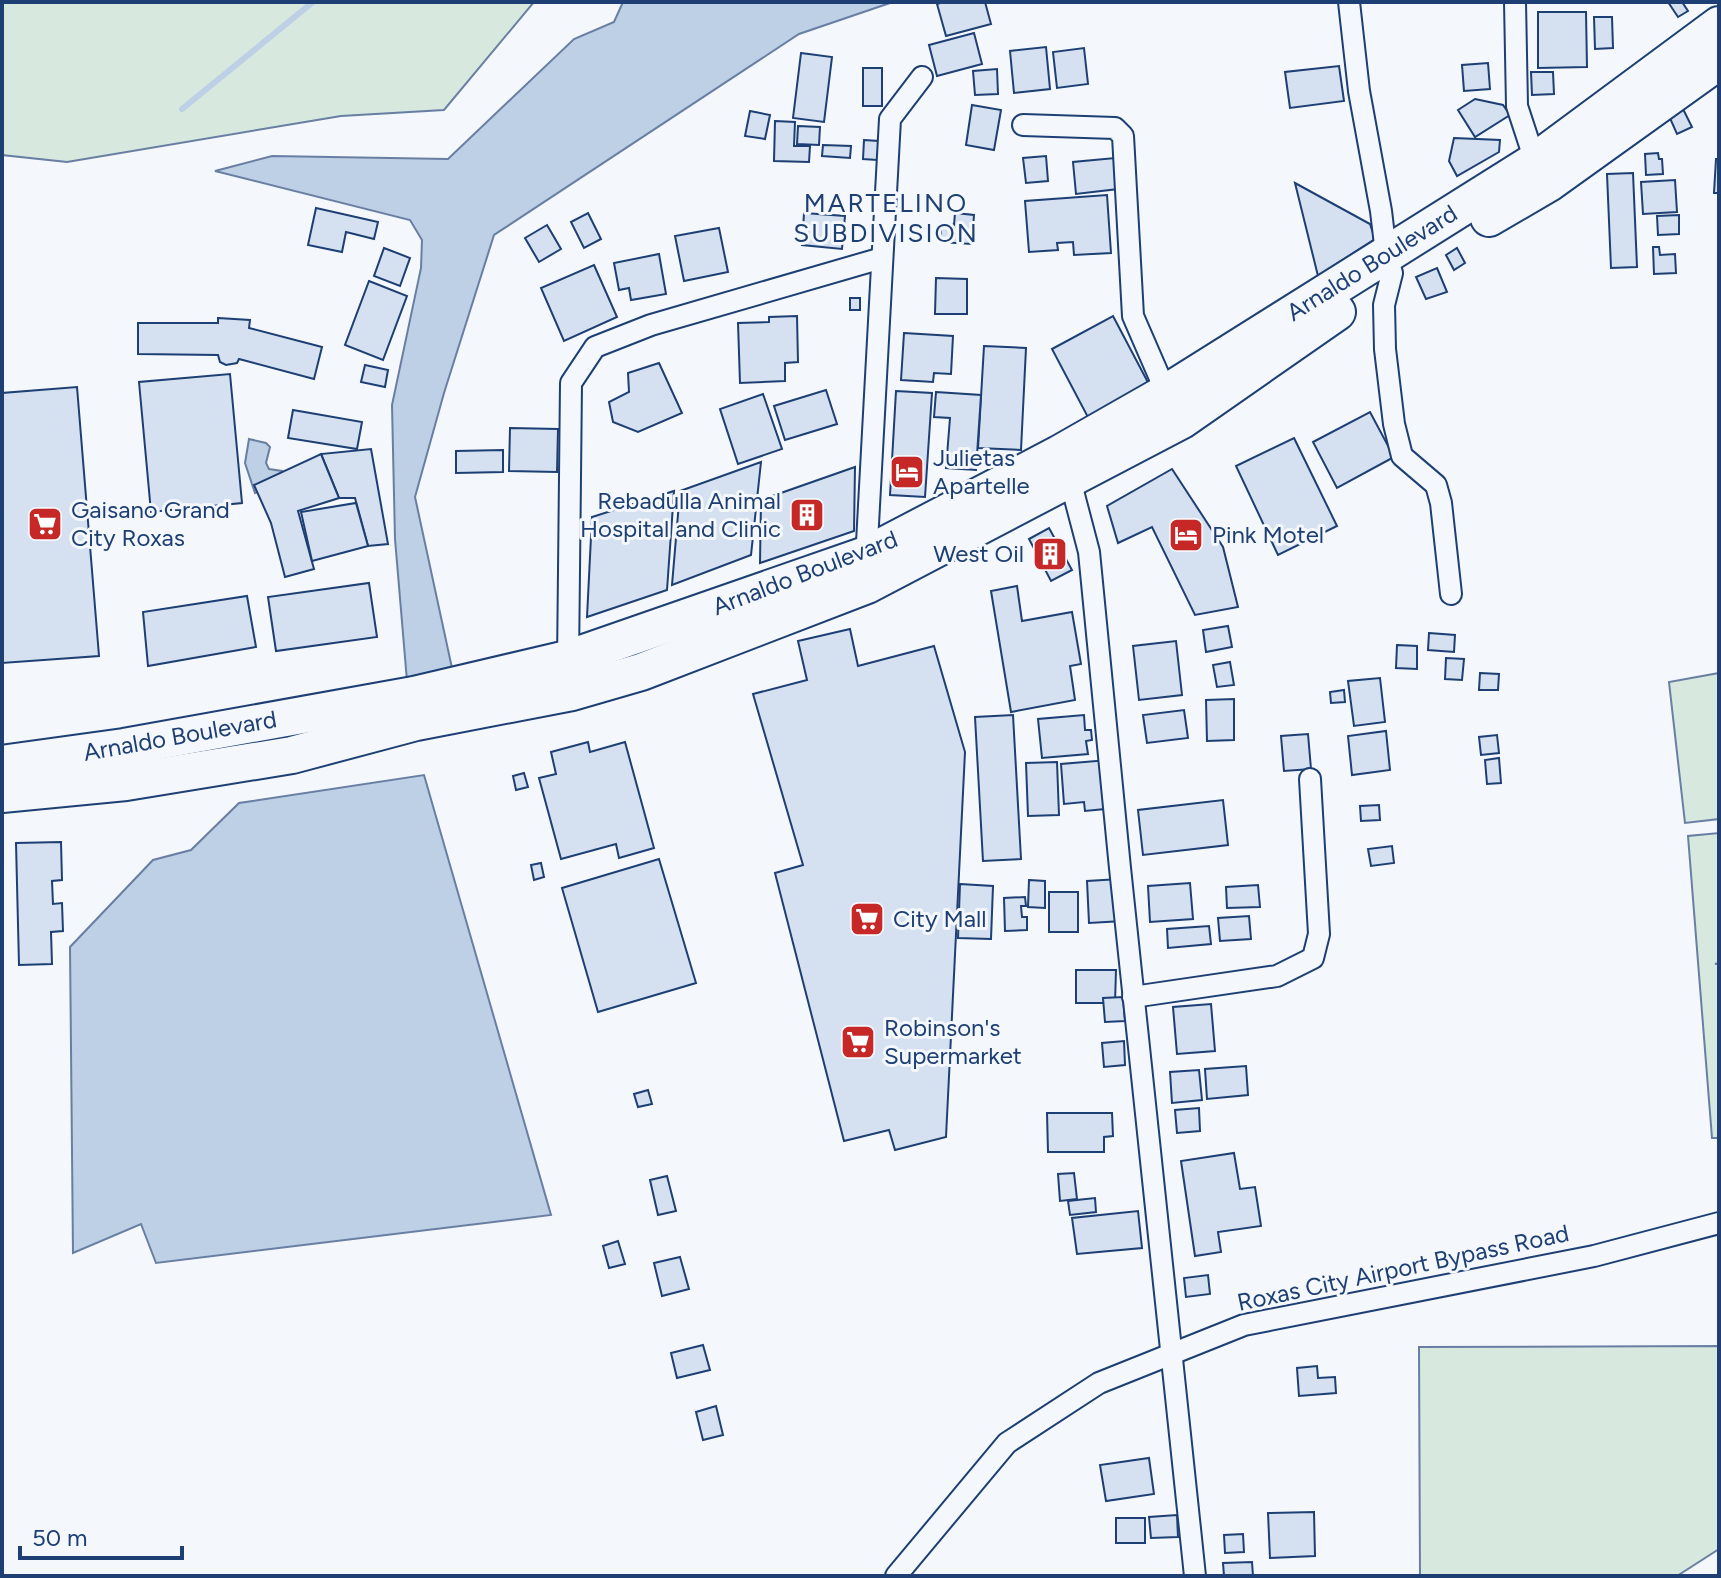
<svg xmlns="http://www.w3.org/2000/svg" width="1721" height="1578" font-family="Figtree,sans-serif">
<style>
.green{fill:#d7e8df;stroke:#687fa3;stroke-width:2}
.water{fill:#bed0e5;stroke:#687fa3;stroke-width:2}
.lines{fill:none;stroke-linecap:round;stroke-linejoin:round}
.stream{stroke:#bed0e5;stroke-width:6}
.building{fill:#d5e0f0;stroke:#1d3f73;stroke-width:2}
.street-casing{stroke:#1d3f73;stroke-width:24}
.highway-casing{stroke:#1d3f73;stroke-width:40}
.street{stroke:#f4f7fb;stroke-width:20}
.highway{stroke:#f4f7fb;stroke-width:36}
.labels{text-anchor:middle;stroke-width:6;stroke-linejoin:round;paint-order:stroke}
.street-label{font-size:24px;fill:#1d3f73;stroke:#f4f7fb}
.poi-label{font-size:24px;fill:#1d3f73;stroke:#f4f7fb;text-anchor:start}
.neighbourhood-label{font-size:26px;letter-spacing:2px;fill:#1d3f73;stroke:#f4f7fb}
</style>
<rect width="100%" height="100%" fill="#f4f7fb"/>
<g class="green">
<polygon points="2,2 534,2 444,110 341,116 67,162 2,155"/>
<polygon points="1719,673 1719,819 1685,823 1669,682"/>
<polygon points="1719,833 1719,963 1715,964 1719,964 1719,1138 1712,1138 1688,836"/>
<polygon points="1719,1346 1719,1549 1677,1576 1420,1576 1419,1347"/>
</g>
<g class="water">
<polygon points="623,2 893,2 799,34 494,235 444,393 415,497 452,668 407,681 395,539 392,405 421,268 422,240 410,220 215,171 272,156 448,159 574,39 614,22"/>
<polygon points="249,439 266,443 270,447 266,463 269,469 282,471 284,479 255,493 245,463"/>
<polygon points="424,775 551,1215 156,1263 141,1224 73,1253 70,947 153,860 191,850 239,803"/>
</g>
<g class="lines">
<polyline class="stream" points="182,109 313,2"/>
</g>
<g class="building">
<polygon points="943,2 985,2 991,24 946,36 937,4"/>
<polygon points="1668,2 1682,2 1688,11 1678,17"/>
<polygon points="1538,12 1586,12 1587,67 1538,68"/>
<polygon points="1594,17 1612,17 1613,48 1595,49"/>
<polygon points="974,33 982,64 937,76 929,45"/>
<polygon points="1046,47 1050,89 1014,93 1010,51"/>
<polygon points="1084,48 1088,84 1057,88 1053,52"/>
<polygon points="801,53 832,57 824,122 793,118"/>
<polygon points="1488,63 1490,89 1464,91 1462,65"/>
<polygon points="1339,66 1344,101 1290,108 1285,72"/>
<rect x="863" y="68" width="19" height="38"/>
<polygon points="997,69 998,94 975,95 973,71"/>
<polygon points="1531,72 1553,72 1554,94 1532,95"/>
<polygon points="1475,99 1503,105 1510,115 1475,137 1458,110"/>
<polygon points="972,105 1001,110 994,150 966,145"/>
<polygon points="1683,109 1692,127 1677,134 1669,116"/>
<polygon points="750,111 770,115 765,139 745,136"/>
<polygon points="775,121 795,122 794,146 810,146 809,162 774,161"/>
<polygon points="798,126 820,127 819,145 797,144"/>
<polygon points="1454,138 1500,140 1499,152 1457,176 1449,161"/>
<polygon points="864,140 879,141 877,160 863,159"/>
<polygon points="823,145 851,146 850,158 822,156"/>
<polygon points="1658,153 1659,159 1662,159 1663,174 1646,175 1645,154"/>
<polygon points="1046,156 1048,181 1026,183 1023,158"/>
<polygon points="1115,158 1118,189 1076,194 1073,162"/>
<polygon points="1716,159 1719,159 1719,193 1714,193"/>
<polygon points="1633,173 1637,267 1611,268 1607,174"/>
<polygon points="1675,180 1677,212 1643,214 1641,182"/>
<polygon points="1295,183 1370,224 1375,239 1318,276"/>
<polygon points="1107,195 1111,253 1074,255 1073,242 1057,243 1058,250 1029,252 1025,201"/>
<polygon points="316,208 378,222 374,239 346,232 342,252 308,245"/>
<polygon points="588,213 601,239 584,248 571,222"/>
<polygon points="804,213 845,216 842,249 802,245"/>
<polygon points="955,213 974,215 972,244 940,242 941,223 954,225"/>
<polygon points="1679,215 1679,234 1658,235 1657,216"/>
<polygon points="547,225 561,249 539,262 525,238"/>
<polygon points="719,228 728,272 684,281 675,236"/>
<polygon points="1653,247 1659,247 1660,255 1675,254 1676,273 1654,274"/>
<polygon points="384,248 410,258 400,286 374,276"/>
<polygon points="1457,248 1465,263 1454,270 1446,255"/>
<polygon points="659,254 666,294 631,300 629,288 619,290 614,263"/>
<polygon points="594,265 617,317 564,341 541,288"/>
<polygon points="1437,268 1447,292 1426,299 1416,277"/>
<polygon points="936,278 967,279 967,314 935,314"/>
<polygon points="369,281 407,296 383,360 345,345"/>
<rect x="850" y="298" width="10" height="12"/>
<polygon points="797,316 798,362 785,363 785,381 740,383 738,323 769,322 769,317"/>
<polygon points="1113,316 1152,390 1091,423 1052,349"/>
<polygon points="218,318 250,320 249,328 322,347 314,379 239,359 237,363 226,365 220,362 218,355 138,354 138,323 218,323"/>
<polygon points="904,333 953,336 951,374 934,373 933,382 901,380"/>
<polygon points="984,346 1026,348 1021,450 978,448"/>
<polygon points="659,363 682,413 638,432 613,422 609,402 629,392 628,373"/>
<polygon points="365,365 388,370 385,387 361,382"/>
<polygon points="230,374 242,503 151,512 139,382"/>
<polygon points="77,387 99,656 2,663 2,393"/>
<polygon points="826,390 837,424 785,440 774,406"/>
<polygon points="896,391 932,393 925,497 890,495"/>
<polygon points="936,392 981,395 976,470 946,468 950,418 934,417"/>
<polygon points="763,394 782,449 738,464 720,409"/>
<polygon points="293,410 362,422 357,449 288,438"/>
<polygon points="1370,412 1394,457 1337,488 1313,442"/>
<polygon points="510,428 558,429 557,472 509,471"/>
<polygon points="1294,438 1337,526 1278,555 1236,466"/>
<polygon points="371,449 388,544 368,546 355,498 339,498 321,454"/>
<polygon points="503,450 503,472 456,473 456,451"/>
<polygon points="321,454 339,498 298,511 314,569 285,577 271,523 254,485"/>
<polygon points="761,462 751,555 672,585 680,491"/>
<polygon points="855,467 854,531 760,563 761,500"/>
<polygon points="1172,469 1223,547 1238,607 1195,615 1152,527 1118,543 1107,506"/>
<polygon points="674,491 667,590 587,617 592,517"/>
<polygon points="356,503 368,546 312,561 301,512"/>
<polygon points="1049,528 1072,570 1051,581 1029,539"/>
<polygon points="369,583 377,637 276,651 268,597"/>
<polygon points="1017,586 1022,621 1072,612 1081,664 1070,666 1075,700 1011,712 991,591"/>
<polygon points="247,596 256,647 148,666 143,612"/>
<polygon points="1228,626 1232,647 1206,652 1203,630"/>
<polygon points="850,629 858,666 934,646 965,752 946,1137 895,1150 889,1130 844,1141 775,873 803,865 753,694 807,680 798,641"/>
<polygon points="1429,633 1455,635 1454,652 1428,650"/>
<polygon points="1176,641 1182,695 1139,700 1133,646"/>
<polygon points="1397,645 1417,646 1417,669 1396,668"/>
<polygon points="1446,658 1464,659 1462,680 1445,679"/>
<polygon points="1230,662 1234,685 1217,687 1213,665"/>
<polygon points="1480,673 1499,674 1498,690 1479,690"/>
<polygon points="1380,678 1385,722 1354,726 1348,681"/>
<polygon points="1344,690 1345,702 1331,703 1330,692"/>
<polygon points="1234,699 1234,740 1207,741 1206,700"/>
<polygon points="1184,710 1188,738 1147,743 1143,715"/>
<polygon points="1013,715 1021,859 983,861 975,717"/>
<polygon points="1084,715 1085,730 1091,730 1092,740 1086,741 1088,754 1042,758 1038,719"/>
<polygon points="1386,731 1390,770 1352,775 1348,736"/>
<polygon points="1308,734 1311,769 1284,771 1281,736"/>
<polygon points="1497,735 1499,753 1481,755 1479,737"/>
<polygon points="588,742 590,752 625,742 654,848 619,858 616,844 561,859 539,778 556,774 551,752"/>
<polygon points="1499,758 1501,783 1487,784 1485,760"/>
<polygon points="1108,760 1105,809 1085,811 1084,802 1064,804 1061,764"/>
<polygon points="1057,762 1059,815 1028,816 1026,763"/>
<polygon points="524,773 528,787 516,790 513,776"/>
<polygon points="1223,800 1228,845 1143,855 1138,810"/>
<polygon points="1379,805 1380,820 1361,821 1360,806"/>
<polygon points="61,842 62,880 52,881 53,904 62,903 63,931 51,932 52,964 19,965 16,843"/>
<polygon points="1392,846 1394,863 1371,866 1368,849"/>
<polygon points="659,859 696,983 598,1012 562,888"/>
<polygon points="541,863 544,877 534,880 531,865"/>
<polygon points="1120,879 1123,921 1089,923 1087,881"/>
<polygon points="1029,880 1045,881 1045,908 1028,907"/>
<polygon points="1190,883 1193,919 1150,922 1148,886"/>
<polygon points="960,884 993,886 991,939 958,938"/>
<polygon points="1258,885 1260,907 1227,908 1226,887"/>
<rect x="1049" y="892" width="29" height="40"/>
<polygon points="1025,897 1026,906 1021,906 1022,917 1027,917 1027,930 1005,931 1004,898"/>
<polygon points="1249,916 1251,939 1220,941 1218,918"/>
<polygon points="1209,926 1211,944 1168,948 1167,929"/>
<polygon points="1076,970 1116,970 1115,1003 1076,1003"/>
<polygon points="1123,997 1125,1021 1105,1022 1103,998"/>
<polygon points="1211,1004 1215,1051 1177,1054 1173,1007"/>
<polygon points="1124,1041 1125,1065 1104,1067 1102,1043"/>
<polygon points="1246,1066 1248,1095 1207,1099 1205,1069"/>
<polygon points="1199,1070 1202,1100 1172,1103 1170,1072"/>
<polygon points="648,1090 652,1104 638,1107 634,1094"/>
<polygon points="1199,1108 1200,1131 1177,1133 1175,1110"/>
<polygon points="1047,1113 1112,1113 1113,1136 1104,1137 1104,1152 1048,1152"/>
<polygon points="1234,1153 1240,1189 1255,1187 1261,1226 1218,1232 1221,1252 1195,1256 1181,1161"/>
<polygon points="1074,1173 1077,1199 1060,1201 1058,1174"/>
<polygon points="667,1176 676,1211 658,1215 650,1180"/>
<polygon points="1095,1198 1096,1212 1070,1215 1068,1201"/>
<polygon points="1138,1211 1142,1248 1077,1254 1072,1218"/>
<polygon points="618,1241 625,1264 609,1268 603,1246"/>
<polygon points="680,1257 689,1289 662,1296 654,1263"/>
<polygon points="1208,1275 1210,1294 1186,1297 1184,1278"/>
<polygon points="703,1345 710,1370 677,1378 671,1353"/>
<polygon points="1317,1366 1318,1378 1335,1377 1336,1393 1299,1396 1297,1368"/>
<polygon points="716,1406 723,1435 703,1440 696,1412"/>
<polygon points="1149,1458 1154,1494 1106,1501 1100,1465"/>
<polygon points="1314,1512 1315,1556 1270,1558 1268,1513"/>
<polygon points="1177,1515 1178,1537 1151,1538 1149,1517"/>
<rect x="1116" y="1518" width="29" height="25"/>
<polygon points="1243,1534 1244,1552 1225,1553 1224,1535"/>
<polygon points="1252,1562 1253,1576 1224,1576 1223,1563"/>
</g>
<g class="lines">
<g class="street-casing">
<g id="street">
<polyline points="1349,2 1359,91 1381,211 1386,253 1392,273 1384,305 1385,349 1394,424 1402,456 1436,485 1441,503 1451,594"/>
<polyline points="1515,2 1517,106 1537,167"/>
<polyline points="1023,125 1115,128 1123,136 1133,316 1169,399"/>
<polyline points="1068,472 1089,552 1120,868 1195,1576"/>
<polyline points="866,561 890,119 922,77"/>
<polyline points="568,664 571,383 595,347 651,325 882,258"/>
<polyline points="1133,997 1277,976 1313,958 1319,934 1310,779"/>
<polyline points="896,1576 1007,1443 1099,1383 1244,1325 1594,1256 1719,1223"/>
</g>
</g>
<g class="highway-casing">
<g id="highway">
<polyline points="1489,218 1549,183 1719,61"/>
<polyline points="2,764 124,747 414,695 567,659 866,555 1059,454 1166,393 1534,162 1719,25"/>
<polyline points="2,794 126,782 292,755 416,722 572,692 641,672 867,585 1182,420 1337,312"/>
</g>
</g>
<use href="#street" class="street"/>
<use href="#highway" class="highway"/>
</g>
<defs>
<g id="hotel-square" transform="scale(1.8)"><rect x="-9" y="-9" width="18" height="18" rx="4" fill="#c62828" stroke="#f4f7fb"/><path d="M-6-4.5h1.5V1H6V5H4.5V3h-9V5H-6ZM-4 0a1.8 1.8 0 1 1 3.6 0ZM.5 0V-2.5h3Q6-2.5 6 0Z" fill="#fff"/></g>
<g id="building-square" transform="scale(1.8)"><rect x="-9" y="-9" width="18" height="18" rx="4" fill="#c62828" stroke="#f4f7fb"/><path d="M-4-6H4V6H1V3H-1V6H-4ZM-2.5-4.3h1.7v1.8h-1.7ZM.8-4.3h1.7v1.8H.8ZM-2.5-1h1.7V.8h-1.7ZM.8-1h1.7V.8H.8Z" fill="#fff"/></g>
<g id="supermarket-square" transform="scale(1.8)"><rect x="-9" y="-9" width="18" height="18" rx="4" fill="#c62828" stroke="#f4f7fb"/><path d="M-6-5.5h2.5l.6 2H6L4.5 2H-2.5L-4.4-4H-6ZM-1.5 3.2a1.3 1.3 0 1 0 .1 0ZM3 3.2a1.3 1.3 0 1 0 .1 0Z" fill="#fff"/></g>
</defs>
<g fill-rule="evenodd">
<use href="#hotel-square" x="907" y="472"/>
<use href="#building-square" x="807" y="515"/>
<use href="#supermarket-square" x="45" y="524"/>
<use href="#hotel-square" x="1186" y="535"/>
<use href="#building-square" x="1050" y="554"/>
<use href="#supermarket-square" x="867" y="919"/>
<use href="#supermarket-square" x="858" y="1042"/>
</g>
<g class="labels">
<g class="street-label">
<text transform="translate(1372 263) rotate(-32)" y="8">Arnaldo Boulevard</text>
<text transform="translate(805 573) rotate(-21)" y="8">Arnaldo Boulevard</text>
<text transform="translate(180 736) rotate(-10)" y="8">Arnaldo Boulevard</text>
<text transform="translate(1403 1268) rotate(-12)" y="8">Roxas City Airport Bypass Road</text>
</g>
<g class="poi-label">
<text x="933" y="466">Julietas<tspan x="933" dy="28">Apartelle</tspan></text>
<text x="781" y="509" text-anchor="end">Rebadulla Animal<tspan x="781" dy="28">Hospital and Clinic</tspan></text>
<text x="71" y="518">Gaisano Grand<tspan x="71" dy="28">City Roxas</tspan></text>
<text x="1212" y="543">Pink Motel</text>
<text x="1024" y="562" text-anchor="end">West Oil</text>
<text x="893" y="927">City Mall</text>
<text x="884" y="1036">Robinson's<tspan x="884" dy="28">Supermarket</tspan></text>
</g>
<g class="neighbourhood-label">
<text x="886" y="212">MARTELINO<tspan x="886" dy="30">SUBDIVISION</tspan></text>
</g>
</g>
<rect width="1721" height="1578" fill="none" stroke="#1d3f73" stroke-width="8"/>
<path d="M20 1546v12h162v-12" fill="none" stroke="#1d3f73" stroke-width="4"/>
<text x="32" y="1546" font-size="24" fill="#1d3f73" stroke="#f4f7fb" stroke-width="6" paint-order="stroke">50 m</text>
</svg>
